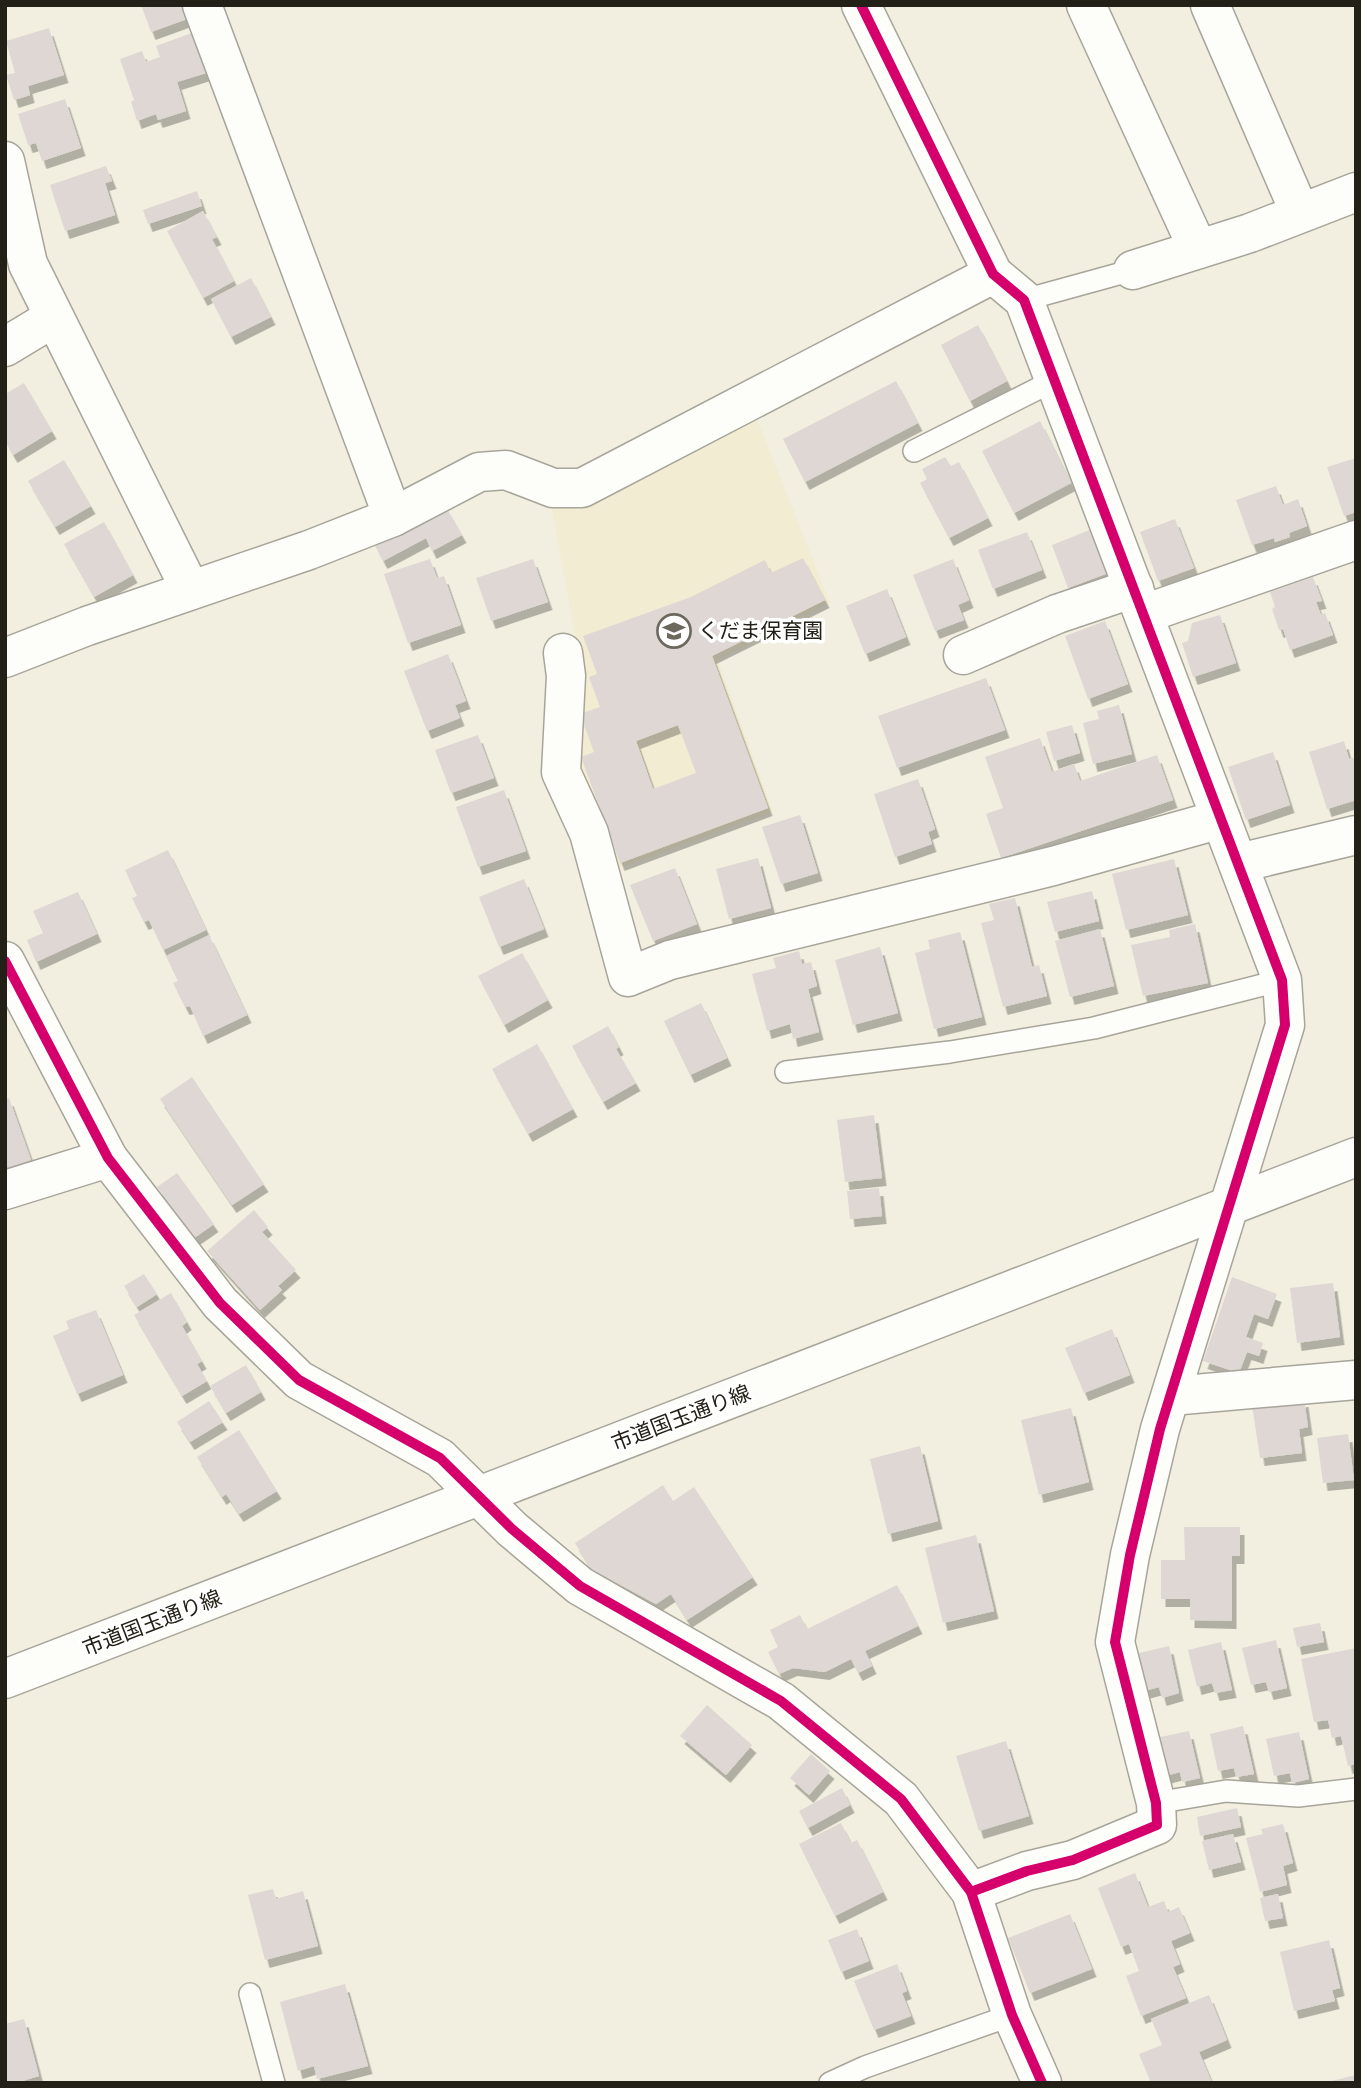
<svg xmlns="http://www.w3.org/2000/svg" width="1361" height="2088" font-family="'Roboto Serif','Noto Sans JP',serif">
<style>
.built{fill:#f1ecd2}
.building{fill:#dfd7d3;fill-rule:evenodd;filter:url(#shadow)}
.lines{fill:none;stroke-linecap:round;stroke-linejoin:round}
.service-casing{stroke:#a7a59a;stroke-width:24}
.minor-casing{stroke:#a7a59a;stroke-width:41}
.tertiary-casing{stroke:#a7a59a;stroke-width:41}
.service{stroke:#fdfdfa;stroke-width:21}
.minor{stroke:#fdfdfa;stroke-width:38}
.tertiary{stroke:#fdfdfa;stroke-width:38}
.cycleway-casing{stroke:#fff;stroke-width:15}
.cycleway{stroke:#d6006c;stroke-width:10}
.labels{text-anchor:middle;stroke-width:7;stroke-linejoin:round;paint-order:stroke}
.poi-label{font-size:21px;fill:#232117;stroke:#fff;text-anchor:start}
.street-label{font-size:21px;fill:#232117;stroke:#fff}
</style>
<defs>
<filter id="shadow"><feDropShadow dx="4.5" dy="8" stdDeviation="0" flood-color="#0004"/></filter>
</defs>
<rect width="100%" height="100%" fill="#f2efe0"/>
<polygon class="built" points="755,413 830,603 718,660 773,812 613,870 576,771 580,662 551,505"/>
<g class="building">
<polygon points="141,5 182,5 187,19 151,32"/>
<polygon points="49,28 64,75 28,86 30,95 14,100 6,75 15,73 6,41"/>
<polygon points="192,33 206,73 177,82 186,111 158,120 156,114 137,121 131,102 134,100 120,59 142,51 146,62 160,57 156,46"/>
<polygon points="65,99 81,148 42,161 36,143 28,145 18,114"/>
<polygon points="106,166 112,181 105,183 115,215 65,231 50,185"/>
<polygon points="197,191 202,206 148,224 143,210"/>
<polygon points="203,211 217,237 212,239 234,281 203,298 167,231"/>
<polygon points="251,278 271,317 231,337 211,299"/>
<polygon points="978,325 1007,381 970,401 941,345"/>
<polygon points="896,381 918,423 805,482 783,439"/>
<polygon points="24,383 52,431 13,455 5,441 5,394"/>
<polygon points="1040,421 1071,483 1014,513 982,451"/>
<polygon points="945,457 951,466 959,462 988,518 949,538 920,483 927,479 922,469"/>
<polygon points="1356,458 1356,512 1344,516 1327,467"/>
<polygon points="64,460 91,506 55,527 28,481"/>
<polygon points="1276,486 1283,505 1298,499 1307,526 1289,533 1290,537 1275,542 1274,538 1252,545 1236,500"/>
<polygon points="446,507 462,535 432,551 426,538 383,561 375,546"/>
<polygon points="1175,519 1194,568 1158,581 1140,532"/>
<polygon points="104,522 133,575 94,597 64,544"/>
<polygon points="1092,529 1108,573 1068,588 1052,545"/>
<polygon points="1027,532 1042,570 993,589 978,550"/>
<path d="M 803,558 L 825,600 L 712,656 L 768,808 L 620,863 L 581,757 L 594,752 L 580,714 L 600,707 L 589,677 L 597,674 L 583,636 L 691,597 L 765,560 L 771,573 ZM 678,725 L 696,773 L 653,789 L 636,741 Z"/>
<polygon points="430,559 437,578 444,576 461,625 408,643 384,574"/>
<polygon points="533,559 548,602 491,621 476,578"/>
<polygon points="953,559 969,600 958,605 964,620 935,631 913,575"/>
<polygon points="1313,577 1322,601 1316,602 1321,615 1325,613 1333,635 1290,650 1283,629 1279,630 1272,609 1275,607 1270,592"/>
<polygon points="887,589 906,637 865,654 846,606"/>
<polygon points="1220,615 1236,663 1193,677 1182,643 1188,641 1192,623"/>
<polygon points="1105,621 1128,684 1088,699 1065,636"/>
<polygon points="448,654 466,701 455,705 460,718 427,731 404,671"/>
<polygon points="986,678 1005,730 897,768 878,716"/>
<polygon points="1119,705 1132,754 1093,764 1083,723 1099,719 1097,711"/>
<polygon points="1072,725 1080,753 1054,761 1046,732"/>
<polygon points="478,735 494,778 451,793 435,750"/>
<polygon points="1040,738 1052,772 1074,764 1080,781 1157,755 1173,800 1001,858 986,814 1003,808 985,757"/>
<polygon points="1344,741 1349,759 1356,757 1356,800 1327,809 1309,752"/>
<polygon points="1273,752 1290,805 1246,820 1228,767"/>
<polygon points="918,779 935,829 928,832 932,844 895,857 874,794"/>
<polygon points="504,790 526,851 478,867 456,807"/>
<polygon points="800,815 818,873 781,884 762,827"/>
<polygon points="168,850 206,930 163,950 149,920 144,922 132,898 137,896 125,870"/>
<polygon points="758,858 771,908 729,919 716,869"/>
<polygon points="1174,859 1188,915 1126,930 1112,874"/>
<polygon points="675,868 697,924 653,941 630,885"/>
<polygon points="524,879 544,929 499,947 479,897"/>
<polygon points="1092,891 1099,921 1055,932 1047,902"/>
<polygon points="78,892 97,934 36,962 27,940 43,933 33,911"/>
<polygon points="1015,898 1032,967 1039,965 1047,996 1003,1007 981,923 994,920 989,904"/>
<polygon points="1195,924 1208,983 1143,996 1131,945 1170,937 1169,930"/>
<polygon points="1100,929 1114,986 1070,997 1055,941"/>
<polygon points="960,932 982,1017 934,1029 915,953 930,949 928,940"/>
<polygon points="209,935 247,1015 203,1036 190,1006 185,1007 173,983 178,981 166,956"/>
<polygon points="880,947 898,1013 853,1025 835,960"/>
<polygon points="799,951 802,964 811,962 817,986 808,989 819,1032 793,1039 790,1024 767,1031 752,974 776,968 773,958"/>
<polygon points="522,953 548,1000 504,1025 478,976"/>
<polygon points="701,1003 727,1058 690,1075 664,1021"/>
<polygon points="608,1026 619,1047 616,1049 636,1083 603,1102 572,1046"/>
<polygon points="537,1044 573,1109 528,1134 492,1069"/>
<polygon points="192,1077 264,1184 232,1205 160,1099"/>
<polygon points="9,1098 31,1160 5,1169 5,1099"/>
<polygon points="874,1115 882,1178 845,1182 837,1120"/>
<polygon points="177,1173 214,1224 194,1238 157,1187"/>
<polygon points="879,1188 882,1216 850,1219 847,1191"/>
<polygon points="254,1210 268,1227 262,1232 296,1270 278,1286 282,1290 260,1310 207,1251"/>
<polygon points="144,1274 157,1294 137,1307 124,1286"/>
<polygon points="1232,1277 1277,1294 1268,1319 1254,1314 1246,1337 1263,1343 1259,1356 1247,1352 1239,1373 1203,1361"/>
<polygon points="1333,1283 1340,1337 1297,1343 1290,1288"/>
<polygon points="171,1293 187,1322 182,1326 202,1361 197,1364 207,1381 182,1396 134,1315"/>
<polygon points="96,1310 123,1375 77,1394 53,1336 69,1329 66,1321"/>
<polygon points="1112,1329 1130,1375 1084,1393 1065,1348"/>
<polygon points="246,1365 261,1392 226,1413 210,1386"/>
<polygon points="1304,1399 1308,1427 1299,1429 1302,1453 1260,1458 1252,1405"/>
<polygon points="209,1401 223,1422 190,1442 177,1422"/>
<polygon points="1071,1408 1089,1482 1039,1495 1021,1420"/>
<polygon points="239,1430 277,1491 239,1514 226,1494 222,1497 197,1457"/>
<polygon points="1348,1434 1354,1480 1323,1483 1317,1438"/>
<polygon points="920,1446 938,1521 888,1534 870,1459"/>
<polygon points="663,1485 673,1501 694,1487 753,1577 687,1620 671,1594 656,1604 591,1569 575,1543"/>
<polygon points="1184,1527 1240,1527 1240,1556 1232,1556 1232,1621 1190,1620 1190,1599 1161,1599 1161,1560 1185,1560"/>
<polygon points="976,1535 994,1611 943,1623 925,1548"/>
<polygon points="897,1585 918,1626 865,1651 872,1666 858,1673 851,1659 825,1672 793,1668 779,1674 768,1652 778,1647 770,1630 800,1615 807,1629"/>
<polygon points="1320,1623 1324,1642 1297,1647 1293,1628"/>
<polygon points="1276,1640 1287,1688 1269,1692 1266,1682 1251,1685 1242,1648"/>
<polygon points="1221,1642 1232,1690 1215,1693 1212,1683 1197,1687 1188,1650"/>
<polygon points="1169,1646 1179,1693 1162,1698 1159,1687 1144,1691 1135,1654"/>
<polygon points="1356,1648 1356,1764 1348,1766 1341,1736 1332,1738 1328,1720 1314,1722 1301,1659"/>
<polygon points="707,1705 752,1745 726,1775 680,1736"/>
<polygon points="1243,1726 1254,1774 1236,1777 1234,1768 1218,1771 1210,1734"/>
<polygon points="1189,1731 1200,1778 1182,1782 1180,1772 1165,1776 1156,1738"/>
<polygon points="1299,1732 1309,1779 1292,1783 1290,1773 1274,1776 1266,1739"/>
<polygon points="1006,1741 1029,1816 979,1831 956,1756"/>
<polygon points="811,1754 830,1771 809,1795 790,1778"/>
<polygon points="842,1788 850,1805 808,1828 799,1811"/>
<polygon points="1237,1808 1241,1827 1200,1836 1197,1817"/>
<polygon points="841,1823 851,1843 857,1840 883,1892 835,1916 799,1844"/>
<polygon points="1283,1824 1293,1863 1283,1866 1287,1885 1260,1892 1246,1838 1263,1834 1261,1829"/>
<polygon points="1233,1834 1241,1862 1209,1870 1202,1841"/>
<polygon points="1135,1873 1148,1907 1164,1901 1168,1912 1179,1907 1190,1933 1171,1941 1180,1964 1173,1967 1186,1998 1141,2016 1126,1976 1139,1971 1129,1944 1121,1947 1098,1888"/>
<polygon points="273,1889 276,1899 303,1891 318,1946 265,1960 248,1895"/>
<polygon points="1278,1894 1283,1918 1265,1921 1260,1898"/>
<polygon points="1070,1914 1092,1969 1030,1993 1008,1938"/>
<polygon points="857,1929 869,1961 841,1972 828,1940"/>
<polygon points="1329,1940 1340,1988 1332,1990 1335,2001 1294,2011 1280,1952"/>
<polygon points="897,1964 907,1991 902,1993 911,2016 874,2030 854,1981"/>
<polygon points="345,1984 368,2066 317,2079 314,2066 298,2071 280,2002"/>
<polygon points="1209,1995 1227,2040 1199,2052 1212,2083 1151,2083 1139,2054 1162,2045 1151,2019"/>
<polygon points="24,2019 39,2076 15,2083 5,2083 5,2024"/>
<polygon points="1356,2075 1356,2083 1327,2083 1327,2082"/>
</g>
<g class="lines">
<g class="service-casing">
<g id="service">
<polyline points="1024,300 1133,270"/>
<polyline points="914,451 1055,380"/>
<polyline points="786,1072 950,1052 1094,1028 1282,980"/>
<polyline points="1156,1803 1226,1791 1298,1796 1356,1789"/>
<polyline points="250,1994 274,2083"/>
<polyline points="830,2083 865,2067 1012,2015"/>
</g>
</g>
<g class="minor-casing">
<g id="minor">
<polyline points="202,5 393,517"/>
<polyline points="861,5 993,274 1024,300 1282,980 1285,1025 1160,1429 1130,1555 1115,1642 1156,1803 1157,1825 1073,1860 1027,1871 971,1892"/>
<polyline points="1086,5 1198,249"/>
<polyline points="1210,5 1300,213"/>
<polyline points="5,161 28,264 190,589"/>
<polyline points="1133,270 1250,233 1356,192"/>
<polyline points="5,347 53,318"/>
<polyline points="1144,614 1356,540"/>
<polyline points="563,653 566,676 561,772 589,833 628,977 670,960 1053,866 1221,819"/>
<polyline points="963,655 1057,614 1134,588"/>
<polyline points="5,658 87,626 309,550 393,517 479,472 506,470 553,488 582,488 993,274"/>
<polyline points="1239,863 1356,835"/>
<polyline points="5,961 108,1158 220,1303 299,1380 440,1458 512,1529 580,1586 781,1701 901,1799 971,1892 1012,2015 1042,2083"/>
<polyline points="5,1190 108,1158"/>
<polyline points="1171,1396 1356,1380"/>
</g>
</g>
<g class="tertiary-casing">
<polyline id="tertiary" points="5,1679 1356,1157"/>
</g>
<use href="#service" class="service"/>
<use href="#minor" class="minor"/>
<use href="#tertiary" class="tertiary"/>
<g class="cycleway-casing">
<g id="cycleway">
<polyline points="861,5 993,274 1024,300 1282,980 1285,1025 1160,1429 1130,1555 1115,1642 1156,1803 1157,1825 1073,1860 1027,1871 971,1892"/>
<polyline points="5,961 108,1158 220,1303 299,1380 440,1458 512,1529 580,1586 781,1701 901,1799 971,1892 1012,2015 1042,2083"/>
</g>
</g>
<use href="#cycleway" class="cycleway"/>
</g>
<defs>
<g id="school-ring" transform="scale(1.75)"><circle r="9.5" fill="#fff" stroke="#6b695d" stroke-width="1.5"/><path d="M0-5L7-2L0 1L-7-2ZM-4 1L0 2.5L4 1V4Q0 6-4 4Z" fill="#6b695d"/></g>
</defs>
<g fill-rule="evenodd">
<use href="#school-ring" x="674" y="631"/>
</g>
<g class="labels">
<g class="poi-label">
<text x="698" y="638">くだま保育園</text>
</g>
<g class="street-label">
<text transform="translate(681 1418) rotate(-21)" y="7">市道国玉通り線</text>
<text transform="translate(152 1623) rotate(-21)" y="7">市道国玉通り線</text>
</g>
</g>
<rect width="1361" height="2088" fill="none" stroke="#232117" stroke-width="14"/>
</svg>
